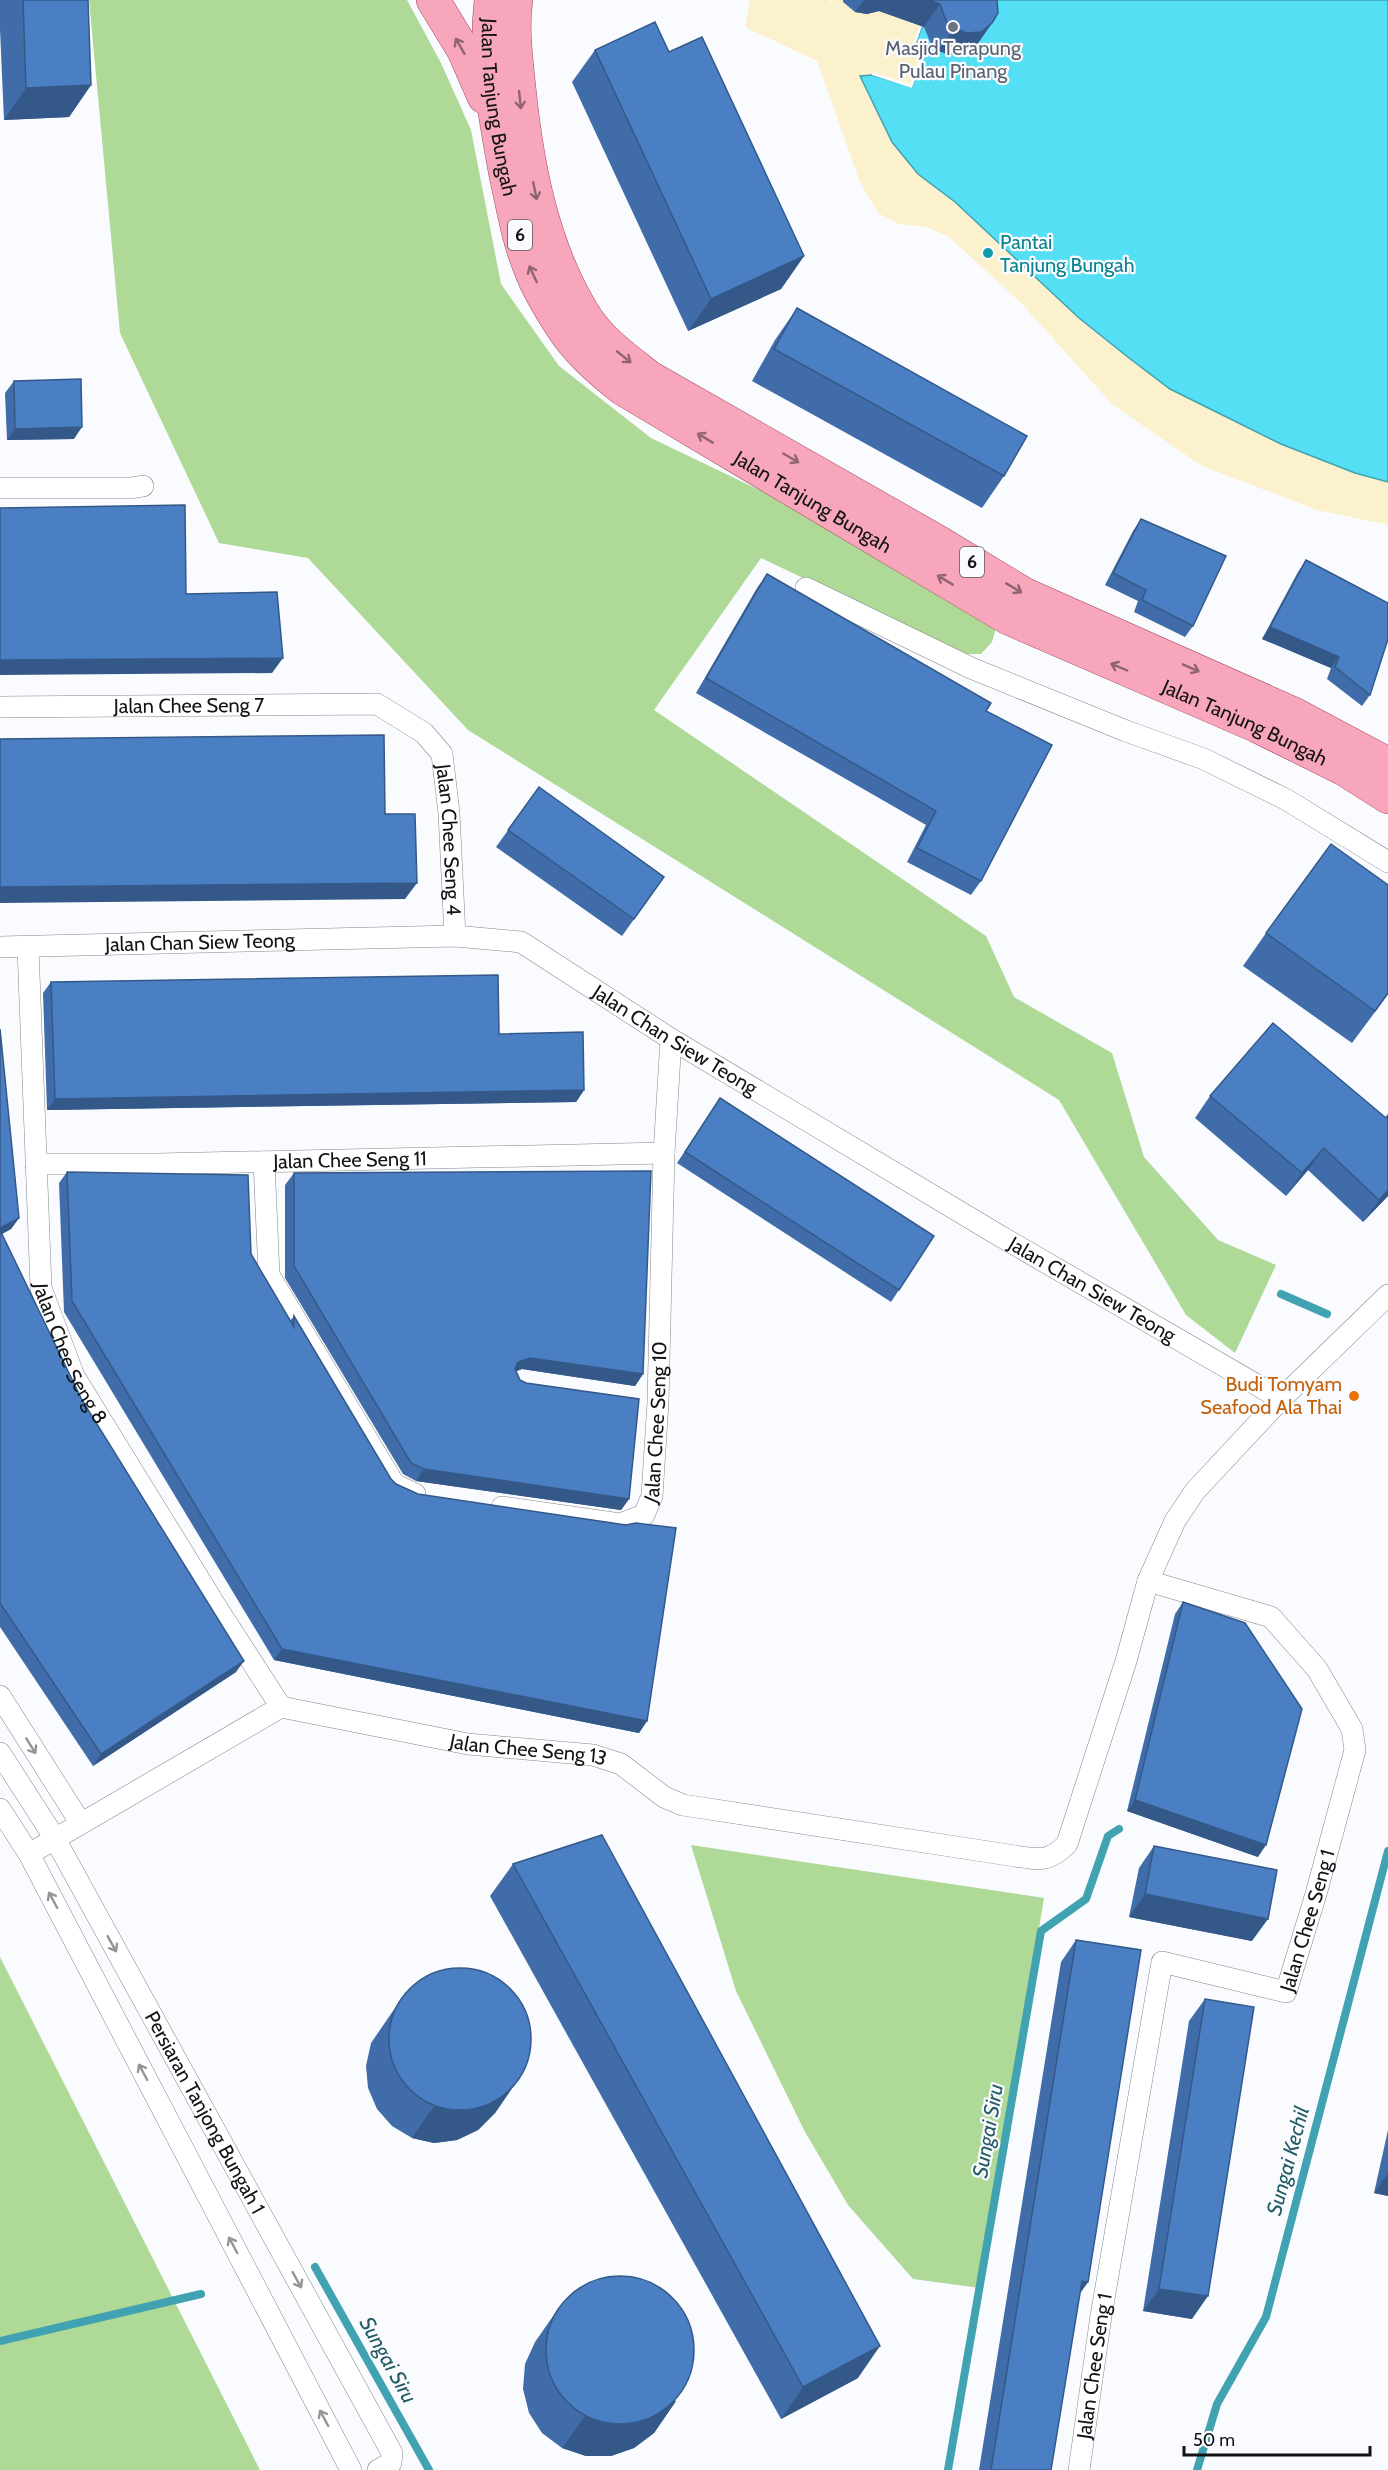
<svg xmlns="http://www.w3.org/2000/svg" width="1388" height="2470" font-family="Cabin,sans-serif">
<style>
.green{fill:#aed996}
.sand{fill:#fbf1cc}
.water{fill:#55dff4;stroke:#41a2b1;stroke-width:1.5}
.pier{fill:#f9fbfe}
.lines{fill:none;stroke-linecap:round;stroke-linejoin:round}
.stream{stroke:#41a2b1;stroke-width:8}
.minor-casing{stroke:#848689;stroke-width:22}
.primary-casing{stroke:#a34c63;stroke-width:34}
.minor{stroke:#fff;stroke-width:21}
.primary{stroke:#f7a6bb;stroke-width:33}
.wall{fill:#406da9}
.shaded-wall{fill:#345989}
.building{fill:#4a7fc4;stroke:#345989;stroke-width:1.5}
.oneway{stroke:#906470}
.oneway2{stroke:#949595}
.worship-dot{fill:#6b7280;stroke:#f9fbfe;stroke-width:2}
.culture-dot{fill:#0f9aa8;stroke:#f9fbfe;stroke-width:2}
.food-dot{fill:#e8710a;stroke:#f9fbfe;stroke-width:2}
.labels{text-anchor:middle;stroke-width:4.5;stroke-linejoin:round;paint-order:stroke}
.shield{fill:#f9fbfe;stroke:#57595a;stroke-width:1.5}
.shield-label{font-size:18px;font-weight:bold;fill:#121314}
.worship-label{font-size:20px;fill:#5b616d;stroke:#f9fbfe}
.street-label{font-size:20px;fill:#121314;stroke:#f9fbfe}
.culture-label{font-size:20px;fill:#0d838f;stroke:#f9fbfe;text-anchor:start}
.food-label{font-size:20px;fill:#c56008;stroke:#f9fbfe;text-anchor:end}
.water-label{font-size:21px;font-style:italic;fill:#235c64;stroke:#f9fbfe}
</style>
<rect width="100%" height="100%" fill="#f9fbfe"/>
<g class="green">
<polygon points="89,0 407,0 441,63 471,130 501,284 559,366 651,438 859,538 996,628 992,642 981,654 964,654 761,558 654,710 986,936 1014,997 1112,1053 1144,1157 1218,1240 1276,1265 1235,1353 1186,1315 1059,1100 468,730 308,558 219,543 120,333"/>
<polygon points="691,1845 1044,1898 980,2288 913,2279 848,2205 804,2130 736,1991"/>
<polygon points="0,1957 260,2470 0,2470"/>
</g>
<polygon class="sand" points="750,0 830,0 831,4 832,0 976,0 924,55 912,88 861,76 892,143 918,174 955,202 1079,318 1129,358 1222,415 1281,444 1355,473 1388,482 1388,525 1317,510 1202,466 1113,405 1022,304 949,237 927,227 898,224 878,213 860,182 817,61 745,27"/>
<polygon class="water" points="976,0 1388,0 1388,482 1355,473 1281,444 1170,389 1129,358 1079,318 955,202 918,174 892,142 860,76 872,75 912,87 924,55 914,49 922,26 927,28"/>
<polygon class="pier" points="973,0 982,35 976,46 966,54 951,55 938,51 931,44 926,28 922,26 914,49 924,55 912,88 872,75 872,72 910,84 920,56 911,49 920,24"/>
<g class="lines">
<g class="stream">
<polyline points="1281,1294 1327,1314"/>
<polyline points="315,2267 429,2470"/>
<polyline points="0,2341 201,2294"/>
<polyline points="948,2470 1041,1931 1086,1899 1108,1836 1119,1829"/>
<polyline points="1197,2470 1217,2404 1266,2317 1388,1851"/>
</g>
<g class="minor-casing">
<g id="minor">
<polyline points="0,488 131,488 143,486"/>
<polyline points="806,588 971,668 1126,731 1204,759 1287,800 1388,862"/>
<path id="s1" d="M 0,707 L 377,704 L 424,733 L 442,754 L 449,813 L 455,936"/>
<path id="s2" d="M 0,947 L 455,936 L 521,942 L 671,1039 L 995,1233 L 1281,1399"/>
<path id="s3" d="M 28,948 L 41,1288 L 74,1376 L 217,1608 L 281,1707"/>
<polyline points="264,1162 269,1275 394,1484 415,1494"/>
<path id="s4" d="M 36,1164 L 158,1164 L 664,1153"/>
<path id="s5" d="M 502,1507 L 620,1524 L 644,1515 L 652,1496 L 658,1402 L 664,1153 L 671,1039"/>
<polyline points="0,1696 80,1822"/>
<path id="s6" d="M 0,1753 L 54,1837 L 392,2453 L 391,2463 L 378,2470"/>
<polyline points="0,1809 29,1854 351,2470"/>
<path id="s7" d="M 29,1854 L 281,1707 L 468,1744 L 593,1755 L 621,1764 L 664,1797 L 683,1805 L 1015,1856 C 1040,1860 1049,1862 1067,1844 L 1126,1661 L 1148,1581 L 1175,1521 L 1195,1491 L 1281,1399 L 1388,1295"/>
<path id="s8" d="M 1079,2470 L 1101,2316 L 1162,1962 L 1286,1992 L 1316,1894 L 1355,1750 L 1352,1729 L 1317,1669 L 1271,1617 L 1148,1581"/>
</g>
</g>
<g class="primary-casing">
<g id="primary">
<polyline points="433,0 464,51 484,97"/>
<path id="s9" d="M 491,0 C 484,60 495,117 506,176 C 513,207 518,239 530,268 C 537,287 549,307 560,324 C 576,350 599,370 623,389 L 1008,618 L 1257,726 L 1344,769 L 1388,797"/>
<path d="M 516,0 C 512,28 516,58 519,87 C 527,166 542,245 583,313 C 599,340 625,358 649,377 L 940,543 L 1024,594 L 1294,714 L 1388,764"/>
</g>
</g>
<use href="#minor" class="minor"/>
<use href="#primary" class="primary"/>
</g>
<g class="wall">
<polygon points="0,0 88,0 91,85 69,117 4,120 0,30"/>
<polygon points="843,0 997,0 992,23 976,46 966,54 951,55 938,51 931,44 924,27 879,11 867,14 855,12 843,2"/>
<polygon points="595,50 669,52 804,256 781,289 688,331 572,82"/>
<polygon points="797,308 1004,476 982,508 752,381 775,340"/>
<polygon points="14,381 74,439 7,440 5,393"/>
<polygon points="1141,519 1193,626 1185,637 1134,612 1138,601 1105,585 1133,531"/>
<polygon points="1306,560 1370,695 1362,706 1327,679 1331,668 1262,639 1298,572"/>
<polygon points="767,574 986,711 981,881 971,895 907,862 926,825 696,693 757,588"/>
<polygon points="539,787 664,877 622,936 496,847"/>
<polygon points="1266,933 1388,994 1352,1043 1243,966"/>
<polygon points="51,982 499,1034 584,1090 576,1102 47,1110 43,993"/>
<polygon points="0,1029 19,1218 11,1229 2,1234 82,1400 236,1672 93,1766 0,1627"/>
<polygon points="1210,1096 1386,1118 1388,1115 1388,1196 1363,1222 1308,1170 1286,1196 1195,1118"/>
<polygon points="720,1098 899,1290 891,1302 677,1163"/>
<polygon points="67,1172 251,1254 290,1321 294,1316 391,1479 647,1721 639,1733 274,1660 64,1312 59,1183"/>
<polygon points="294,1173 643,1374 635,1386 522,1369 516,1371 520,1380 629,1499 621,1510 416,1481 403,1474 285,1278 285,1185"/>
<polygon points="1183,1602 1258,1857 1127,1811 1175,1614"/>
<polygon points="1154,1846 1252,1941 1129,1917 1139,1868"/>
<polygon points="513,1864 858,2378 781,2419 490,1896"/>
<polygon points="1076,1940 1088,2282 1079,2294 1051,2470 979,2470 1061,1962"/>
<polygon points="406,1992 517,2081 495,2113 478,2130 457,2140 434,2143 412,2138 392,2126 377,2109 368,2088 366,2066 371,2043"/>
<polygon points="1205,1999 1192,2319 1143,2311 1189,2021"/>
<polygon points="1388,2130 1388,2196 1374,2193"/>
<polygon points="558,2309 676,2401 654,2433 634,2448 611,2456 586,2456 562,2448 542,2433 529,2413 523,2389 525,2364 535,2342"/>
</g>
<g class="shaded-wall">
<polygon points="864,0 928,0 940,4 924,27 879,11 867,14 855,12"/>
<polygon points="992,23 976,46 966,54 951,55 938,51 954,28"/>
<polygon points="91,85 69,117 4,120 26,88"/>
<polygon points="804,256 781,289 688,331 711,299"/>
<polygon points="82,427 74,439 7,440 15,429"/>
<polygon points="1270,627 1339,657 1331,668 1262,639"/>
<polygon points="283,658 272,673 0,675 0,660"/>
<polygon points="417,883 405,899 0,903 0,887"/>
<polygon points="1388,993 1388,994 1352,1043"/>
<polygon points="584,1090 576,1102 47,1110 55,1099"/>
<polygon points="1324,1148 1308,1170 1286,1196 1302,1173"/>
<polygon points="1388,1190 1388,1196 1363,1222 1379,1200"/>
<polygon points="19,1218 11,1229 0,1235 0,1228"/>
<polygon points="530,1358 643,1374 635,1386 522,1369 510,1374 518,1362"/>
<polygon points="424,1469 629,1499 621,1510 416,1481"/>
<polygon points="282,1649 647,1721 639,1733 274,1660"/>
<polygon points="244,1661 236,1672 93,1766 101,1754"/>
<polygon points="1135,1800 1266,1845 1258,1857 1127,1811"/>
<polygon points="1145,1894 1268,1919 1252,1941 1129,1917"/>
<polygon points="517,2081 495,2113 478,2130 457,2140 434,2143 412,2138 434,2106"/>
<polygon points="1388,2173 1388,2196 1374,2193"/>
<polygon points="1082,2281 1088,2282 1072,2305"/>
<polygon points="1159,2289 1208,2296 1192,2319 1143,2311"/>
<polygon points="880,2346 858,2378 781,2419 803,2387"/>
<polygon points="676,2401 654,2433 634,2448 611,2456 586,2456 562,2448 585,2416"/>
</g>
<g class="building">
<polygon points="23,0 88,0 91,85 26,88"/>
<polygon points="928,0 997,0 998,13 992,23 981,32 967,33 954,28 946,21 940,4"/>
<polygon points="655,22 669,52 702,37 804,256 711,299 595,50"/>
<polygon points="797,308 1027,436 1004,476 774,349"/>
<polygon points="81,379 82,427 15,429 14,381"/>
<polygon points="185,505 186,594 277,592 283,658 0,660 0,508"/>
<polygon points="1141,519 1226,556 1193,626 1142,600 1146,590 1113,573"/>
<polygon points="1306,560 1388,603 1388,639 1370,695 1335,667 1339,657 1270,627"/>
<polygon points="767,574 991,703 986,711 1052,745 981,881 917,848 936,811 706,678"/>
<polygon points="384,735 385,814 415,814 417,883 0,887 0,739"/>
<polygon points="539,787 664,877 634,919 508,830"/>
<polygon points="1331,844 1388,885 1388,993 1375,1011 1266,933"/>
<polygon points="498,975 499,1034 583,1032 584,1090 55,1099 51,982"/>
<polygon points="1273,1023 1386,1118 1388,1115 1388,1190 1379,1200 1324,1148 1302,1173 1210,1096"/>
<polygon points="0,1029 19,1218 0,1228"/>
<polygon points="720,1098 934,1236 899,1290 685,1152"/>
<polygon points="651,1171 643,1374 530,1358 518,1362 515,1369 520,1380 526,1383 639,1399 629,1499 424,1469 411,1463 294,1266 294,1173"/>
<polygon points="67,1172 248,1175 251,1254 294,1327 294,1316 391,1479 396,1484 418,1494 626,1525 636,1523 676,1528 647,1721 282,1649 72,1301"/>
<polygon points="0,1230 82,1400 244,1661 101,1754 0,1603"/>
<polygon points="1183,1602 1245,1623 1302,1709 1266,1845 1135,1800"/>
<polygon points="602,1835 880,2346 803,2387 513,1864"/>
<polygon points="1154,1846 1277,1870 1268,1919 1145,1894"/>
<polygon points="1076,1940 1141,1950 1088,2282 1082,2281 1051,2470 991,2470"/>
<circle cx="460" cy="2039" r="71"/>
<polygon points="1205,1999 1254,2007 1208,2296 1159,2289"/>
<circle cx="620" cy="2350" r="74"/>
</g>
<defs><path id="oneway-shaft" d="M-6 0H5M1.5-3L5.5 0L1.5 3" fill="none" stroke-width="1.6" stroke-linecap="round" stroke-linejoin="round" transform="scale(1.5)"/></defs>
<g class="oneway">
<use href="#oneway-shaft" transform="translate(460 46) rotate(-120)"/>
<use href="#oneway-shaft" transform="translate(520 100) rotate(84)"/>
<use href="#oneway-shaft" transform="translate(535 191) rotate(78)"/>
<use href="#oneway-shaft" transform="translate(533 274) rotate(-115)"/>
<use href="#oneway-shaft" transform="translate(624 357) rotate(39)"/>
<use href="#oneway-shaft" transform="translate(705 438) rotate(-149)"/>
<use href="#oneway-shaft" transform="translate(791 458) rotate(30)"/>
<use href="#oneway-shaft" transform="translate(945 580) rotate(-149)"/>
<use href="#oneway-shaft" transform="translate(1014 588) rotate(31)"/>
<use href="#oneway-shaft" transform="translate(1119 667) rotate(-157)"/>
<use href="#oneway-shaft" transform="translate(1191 668) rotate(24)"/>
</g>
<g class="oneway2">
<use href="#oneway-shaft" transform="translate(31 1746) rotate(58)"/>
<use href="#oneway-shaft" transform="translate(53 1900) rotate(-118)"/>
<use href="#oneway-shaft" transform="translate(112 1944) rotate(61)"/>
<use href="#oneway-shaft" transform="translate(143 2072) rotate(-118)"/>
<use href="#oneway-shaft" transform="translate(233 2245) rotate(-118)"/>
<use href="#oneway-shaft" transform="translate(297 2280) rotate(61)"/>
<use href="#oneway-shaft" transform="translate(324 2418) rotate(-118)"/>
</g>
<circle class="worship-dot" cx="953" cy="27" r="6"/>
<circle class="culture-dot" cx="988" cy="253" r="6"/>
<circle class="food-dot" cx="1354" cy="1396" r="6"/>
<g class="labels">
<g class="shield">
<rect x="508" y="220" width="24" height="30" rx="4.5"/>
<rect x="960" y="547" width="24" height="30" rx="4.5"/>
</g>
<g class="shield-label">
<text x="520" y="241">6</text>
<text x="972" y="568">6</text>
</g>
<g class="worship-label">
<text x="953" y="55">Masjid Terapung<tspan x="953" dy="23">Pulau Pinang</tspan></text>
</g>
<g class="street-label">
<text dy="7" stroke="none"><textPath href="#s9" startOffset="108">Jalan Tanjung Bungah</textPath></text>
<text dy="7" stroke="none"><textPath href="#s9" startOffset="648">Jalan Tanjung Bungah</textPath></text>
<text dy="7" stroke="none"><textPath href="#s1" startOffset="189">Jalan Chee Seng 7</textPath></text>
<text dy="7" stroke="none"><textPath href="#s9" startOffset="1134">Jalan Tanjung Bungah</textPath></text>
<text dy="7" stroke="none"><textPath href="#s1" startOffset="546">Jalan Chee Seng 4</textPath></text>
<text dy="7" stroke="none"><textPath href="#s2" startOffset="200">Jalan Chan Siew Teong</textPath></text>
<text dy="7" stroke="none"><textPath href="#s2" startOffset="704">Jalan Chan Siew Teong</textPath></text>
<text dy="7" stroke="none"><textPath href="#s4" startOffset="314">Jalan Chee Seng 11</textPath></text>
<text dy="7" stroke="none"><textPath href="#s2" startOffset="1190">Jalan Chan Siew Teong</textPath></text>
<text dy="7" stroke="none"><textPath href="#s3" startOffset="412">Jalan Chee Seng 8</textPath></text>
<text dy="7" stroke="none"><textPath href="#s5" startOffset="240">Jalan Chee Seng 10</textPath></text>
<text dy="7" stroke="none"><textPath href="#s7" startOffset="543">Jalan Chee Seng 13</textPath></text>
<text dy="7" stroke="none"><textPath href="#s8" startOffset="717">Jalan Chee Seng 1</textPath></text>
<text dy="7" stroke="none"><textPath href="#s6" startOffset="414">Persiaran Tanjong Bungah 1</textPath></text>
<text dy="7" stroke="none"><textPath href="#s8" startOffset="105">Jalan Chee Seng 1</textPath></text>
</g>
<g class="culture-label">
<text x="1000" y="249">Pantai<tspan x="1000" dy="23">Tanjung Bungah</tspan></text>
</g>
<g class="food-label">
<text x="1342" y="1391">Budi Tomyam<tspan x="1342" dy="23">Seafood Ala Thai</tspan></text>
</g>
<g class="water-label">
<text transform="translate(988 2131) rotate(-80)" y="7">Sungai Siru</text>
<text transform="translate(1288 2161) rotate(-75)" y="7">Sungai Kechil</text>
<text transform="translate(388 2360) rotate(61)" y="7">Sungai Siru</text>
</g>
</g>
<path d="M1184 2446v9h186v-9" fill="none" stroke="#121314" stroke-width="3"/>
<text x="1193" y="2446" font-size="18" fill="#121314" stroke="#f9fbfe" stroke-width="4.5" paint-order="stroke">50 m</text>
</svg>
